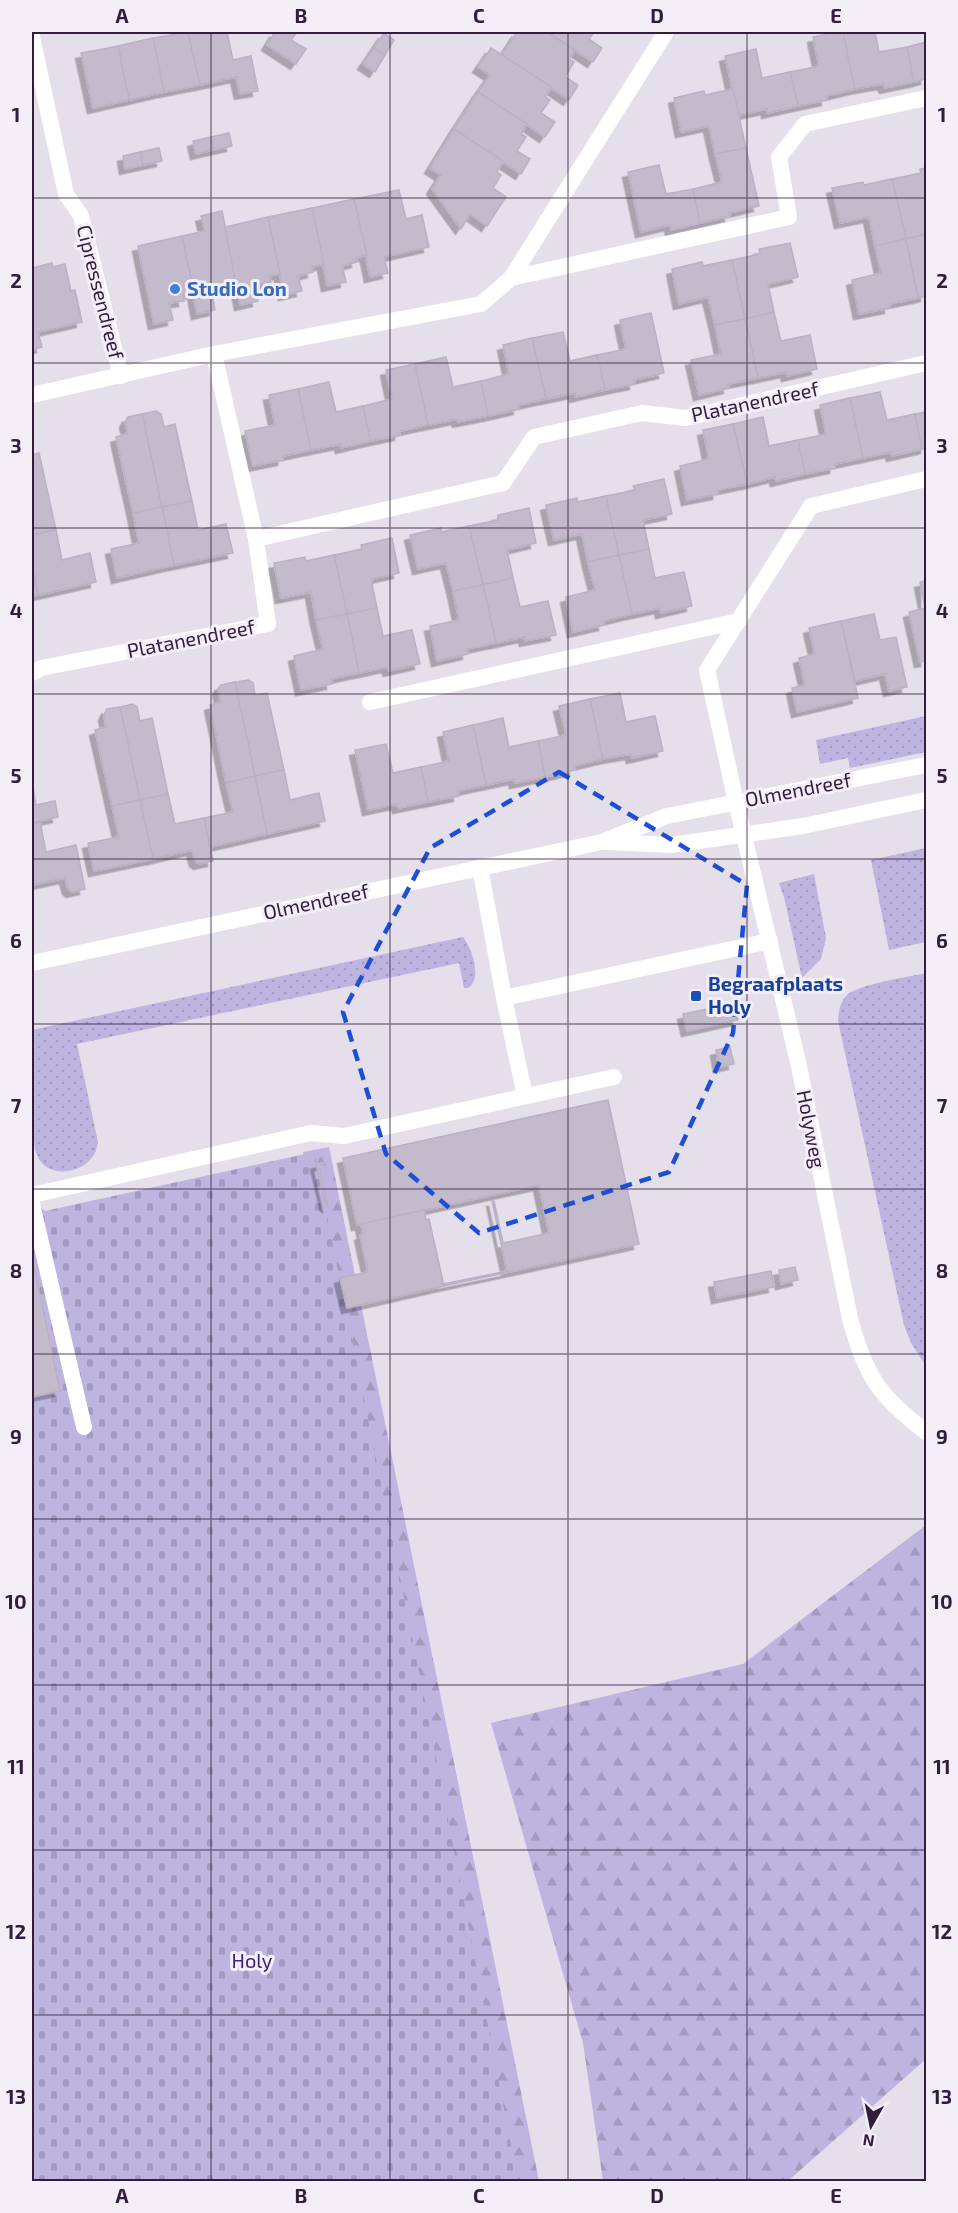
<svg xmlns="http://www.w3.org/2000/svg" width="958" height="2213" font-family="'Exo 2',sans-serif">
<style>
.green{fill:url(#green-dots)}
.forest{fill:url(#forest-firs)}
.cemetery{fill:url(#cemetery-stones)}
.building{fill:#c3bacc;stroke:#bbb0c6;stroke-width:1.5;filter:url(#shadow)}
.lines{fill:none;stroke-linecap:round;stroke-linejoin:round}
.service{stroke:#fff;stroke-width:16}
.minor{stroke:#fff;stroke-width:16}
.tertiary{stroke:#fff;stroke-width:16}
.marked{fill:none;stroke:#1d4ed8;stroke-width:4.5;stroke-dasharray:12 8;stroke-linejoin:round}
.grid{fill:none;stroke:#331d3d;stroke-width:1.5;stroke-opacity:0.55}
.shop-dot{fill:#3f7fe0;stroke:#f3eef8;stroke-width:2}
.transit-dot{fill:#1a4fb4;stroke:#f3eef8;stroke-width:2}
.labels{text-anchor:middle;stroke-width:6;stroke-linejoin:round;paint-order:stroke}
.shop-label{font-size:20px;font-weight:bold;fill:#366cbe;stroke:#f3eef8;text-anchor:start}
.street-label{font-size:20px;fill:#331d3d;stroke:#f3eef8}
.transit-label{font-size:20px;font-weight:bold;fill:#164399;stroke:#f3eef8;text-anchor:start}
.park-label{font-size:20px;fill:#3f2378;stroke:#f3eef8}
.neatline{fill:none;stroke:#331d3d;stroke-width:2}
.grid-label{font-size:20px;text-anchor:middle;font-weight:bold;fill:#331d3d}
</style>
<defs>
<pattern id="green-dots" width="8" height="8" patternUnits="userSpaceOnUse" patternTransform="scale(1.5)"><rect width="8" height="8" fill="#bdb4e0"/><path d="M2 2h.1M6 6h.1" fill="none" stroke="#a39ac1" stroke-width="1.8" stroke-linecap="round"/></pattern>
<pattern id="forest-firs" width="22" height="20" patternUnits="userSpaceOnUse" patternTransform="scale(1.5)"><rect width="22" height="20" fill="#bdb4e0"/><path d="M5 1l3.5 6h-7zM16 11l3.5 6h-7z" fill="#a39ac1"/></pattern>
<pattern id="cemetery-stones" width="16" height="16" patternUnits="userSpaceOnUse" patternTransform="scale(1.5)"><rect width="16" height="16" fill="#bdb4e0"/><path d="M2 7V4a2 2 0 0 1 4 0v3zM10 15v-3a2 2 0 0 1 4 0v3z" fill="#a39ac1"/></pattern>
<filter id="shadow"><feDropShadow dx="-5.5" dy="5.5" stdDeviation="0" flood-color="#0004"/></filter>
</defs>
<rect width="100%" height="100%" fill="#e5deeb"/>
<g class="green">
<polygon points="926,716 926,752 850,768 848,758 820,764 816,740"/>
<polygon points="926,848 926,942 889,950 871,860"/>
<polygon points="814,874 826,938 821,959 802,978 784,897 779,883"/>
<path d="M 463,937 C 472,949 483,979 468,988 L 464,988 L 459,963 L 77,1044 L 98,1142 C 95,1173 48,1183 37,1155 C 26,1124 31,1064 32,1030 Z"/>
<path d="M 926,973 L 926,1036 L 925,1037 L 926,1046 L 926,1366 L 911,1343 L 904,1325 L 838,1021 C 839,1011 840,1002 847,995 C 859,984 909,977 926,973 Z"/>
</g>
<g class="forest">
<polygon points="329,1147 539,2181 502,2181 466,1985 303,1152"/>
<polygon points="926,1525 926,2059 788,2181 603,2181 583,2043 491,1723 743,1664"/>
</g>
<polygon class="cemetery" points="314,1152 425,1701 518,2181 32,2181 32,1199 45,1211"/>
<g class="building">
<polygon points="188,32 200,85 164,92 153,38"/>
<polygon points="188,32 227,32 233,60 251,56 258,91 240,94 236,77 200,85"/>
<polygon points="275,32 297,32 291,40 306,49 296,64 267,45"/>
<polygon points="517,32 547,32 575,50 569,59 574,62 565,77 578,85 569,100 502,55"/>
<polygon points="547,32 594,32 589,39 602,48 593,62"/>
<polygon points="838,32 843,32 855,89 826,96 827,100 798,106 790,72 819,66 813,37"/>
<polygon points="843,32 875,32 879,52 907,47 914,82 885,88 883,84 855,89"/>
<polygon points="384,33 394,40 385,55 374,48"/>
<polygon points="153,38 164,92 129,100 118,46"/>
<polygon points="926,42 926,79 914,82 907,47"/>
<polygon points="118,46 129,100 93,108 81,53"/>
<polygon points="374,48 385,55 375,72 363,64"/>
<polygon points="491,48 552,87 545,97 550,100 541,113 555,122 545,137 478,92 490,75 478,67"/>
<polygon points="756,49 762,78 790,72 798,106 767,113 767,109 738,115 725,56"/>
<polygon points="733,89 746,148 715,154 709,126 681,132 674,98 704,91 705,95"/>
<polygon points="478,92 527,124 521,134 526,137 517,151 530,159 521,174 454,129"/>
<polygon points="454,129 503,161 497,172 501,175 493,188 506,197 487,226 470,214 461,229 432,189 441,175 430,168"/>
<polygon points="229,133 232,146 213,150 211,137"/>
<polygon points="211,137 213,150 196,154 193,141"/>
<polygon points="159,148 162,161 143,165 140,152"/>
<polygon points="746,148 759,206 729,213 730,216 700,223 693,189 722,182 715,154"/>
<polygon points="140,152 143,165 125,169 123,156"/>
<polygon points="659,165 666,194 693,189 700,223 671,230 670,225 641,232 628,172"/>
<polygon points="926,168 926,234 906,239 892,179 921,173 920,169"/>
<polygon points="892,179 906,239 875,246 869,217 840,223 832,188 863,182 864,185"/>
<polygon points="399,190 406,219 422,215 429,247 384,257 388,273 370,277 354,199"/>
<polygon points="354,199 367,255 356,258 357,262 342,266 346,282 327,286 312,208"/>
<polygon points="312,208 324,264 312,267 313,272 298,276 302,291 284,295 268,217"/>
<polygon points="222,211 237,283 226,285 227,291 212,294 215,310 197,314 182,236 205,231 201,216"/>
<polygon points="268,217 280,274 269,276 271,282 255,285 258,301 240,305 225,227"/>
<polygon points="926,234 926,296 918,298 906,239"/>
<polygon points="182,236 194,293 183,295 184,301 169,303 173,320 154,324 138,246"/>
<polygon points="906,239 918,298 889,304 890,308 859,314 852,280 881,273 875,246"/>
<polygon points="790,243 798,277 768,284 774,312 745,319 732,260 760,254 759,249"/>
<polygon points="732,260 745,319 715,325 708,297 679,304 672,269 702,262 703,266"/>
<polygon points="52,263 53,267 65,264 71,291 75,290 82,322 38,332 42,347 32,350 32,268"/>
<polygon points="774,312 781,341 810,335 817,369 787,376 786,372 758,378 745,319"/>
<polygon points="651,313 664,373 634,380 635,384 605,390 597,355 626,349 620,320"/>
<polygon points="745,319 758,378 728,384 729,388 699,395 691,360 721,354 715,325"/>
<polygon points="563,332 570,361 597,355 605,390 575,397 575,393 546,399 532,338"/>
<polygon points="532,338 546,399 518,405 519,409 488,416 481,381 509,374 503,345"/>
<polygon points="446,357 453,387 481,381 488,416 458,422 457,419 428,425 415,364"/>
<polygon points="415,364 428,425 400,431 400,435 370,441 363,406 392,399 386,370"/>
<polygon points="329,382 336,412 363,406 370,441 341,448 340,444 311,450 298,389"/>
<polygon points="298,389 311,450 283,456 283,460 253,466 245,431 275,425 269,395"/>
<polygon points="880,392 887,420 915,414 922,449 892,456 891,452 863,458 850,398"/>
<polygon points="850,398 863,458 835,464 835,468 805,474 798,440 826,434 820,405"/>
<polygon points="156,411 161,414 164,427 175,424 192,501 162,507 142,414"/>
<polygon points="926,412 926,448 922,449 915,414"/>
<polygon points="142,414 162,507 133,513 116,437 128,434 125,422 128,417"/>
<polygon points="763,417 769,446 798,440 805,474 776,481 775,477 747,484 733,424"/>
<polygon points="733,424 747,484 718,490 718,494 687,500 680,466 709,459 703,430"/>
<polygon points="39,453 56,530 32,535 32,455"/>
<polygon points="664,479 672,514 643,520 649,549 619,555 606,496 635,490 633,486"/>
<polygon points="606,496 619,555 588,562 582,534 554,540 546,505 577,498 577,502"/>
<polygon points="192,501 198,530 226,524 233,553 174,565 162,507"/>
<polygon points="162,507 174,565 117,578 111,549 139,543 133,513"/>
<polygon points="529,508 536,543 507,550 513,578 483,585 469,526 498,520 498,515"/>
<polygon points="469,526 483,585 453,591 446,563 418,569 410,535 441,528 441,532"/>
<polygon points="56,530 62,560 90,553 96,582 38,595 32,564 32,535"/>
<polygon points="392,538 399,573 371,579 377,608 347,614 334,555 362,549 361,545"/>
<polygon points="649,549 655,578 684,572 692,606 661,613 660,608 632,614 619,555"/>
<polygon points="334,555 347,614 316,620 311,592 281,598 274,563 305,557 306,561"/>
<polygon points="619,555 632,614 603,621 604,625 573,632 566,597 595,590 588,562"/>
<polygon points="32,564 38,595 32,596"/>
<polygon points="513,578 520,607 548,601 556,635 525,641 524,637 496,643 483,585"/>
<polygon points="926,581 926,661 920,662 909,612 925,608 920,582"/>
<polygon points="483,585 496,643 467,649 468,654 437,661 430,626 459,620 453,591"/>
<polygon points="377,608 383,636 412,630 420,664 389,671 387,667 359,673 347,614"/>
<polygon points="347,614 359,673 331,679 332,684 301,690 294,656 323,649 316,620"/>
<polygon points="874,614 880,640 896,637 907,687 889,691 885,674 855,681 841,621"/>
<polygon points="841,621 858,698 797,712 792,688 805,685 799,658 815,654 809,628"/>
<polygon points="248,680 253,683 255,695 267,693 284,770 255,776 235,682"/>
<polygon points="235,682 255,776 226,783 210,705 221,702 218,689 221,685"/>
<polygon points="620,693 626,722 655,716 663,751 632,758 631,754 603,759 590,699"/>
<polygon points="590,699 603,759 574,766 575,770 545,777 538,741 566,735 559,706"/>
<polygon points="133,704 137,707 140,721 152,718 168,794 140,800 120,707"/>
<polygon points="120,707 140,800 112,806 95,730 106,727 104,715 107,709"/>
<polygon points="503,718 509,747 538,741 545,777 515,783 514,779 486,785 473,725"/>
<polygon points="473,725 486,785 458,791 459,796 428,802 421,767 449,761 443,732"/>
<polygon points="386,744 393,773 421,767 428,802 398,808 397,804 368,810 355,750"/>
<polygon points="284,770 290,800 319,793 325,821 267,834 255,776"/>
<polygon points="255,776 267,834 210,847 204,818 233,812 226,783"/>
<polygon points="32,782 36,805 55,801 58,817 32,823"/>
<polygon points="168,794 175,824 204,818 213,861 199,864 195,861 192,850 153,859 140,800"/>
<polygon points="140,800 153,859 94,871 88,843 119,837 112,806"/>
<polygon points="40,822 46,852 76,845 85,889 72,892 68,889 65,878 32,885 32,824"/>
<polygon points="735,1003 738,1020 687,1031 683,1014"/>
<polygon points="730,1047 734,1064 719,1067 716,1050"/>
<polygon points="608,1100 639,1244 444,1286 443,1284 507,1271 492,1201 494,1201 503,1243 549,1233 539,1185 357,1225 343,1158"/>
<polygon points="323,1162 324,1164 319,1166 328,1207 326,1206 316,1164"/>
<polygon points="424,1210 426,1220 429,1219 444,1286 347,1308 340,1278 368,1272 360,1235 363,1234 361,1224"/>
<polygon points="32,1257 60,1391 32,1397"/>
<polygon points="795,1267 798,1280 781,1284 779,1270"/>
<polygon points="771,1271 774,1287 717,1298 714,1282"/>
</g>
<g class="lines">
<g class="service">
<polyline points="480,867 504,998 525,1096"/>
<polyline points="504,998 770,941"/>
<polyline points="32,1195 311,1133 344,1136 614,1077"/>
<polyline points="32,1204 84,1427"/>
</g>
<g class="minor">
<polyline points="32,37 66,194 81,216 121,376"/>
<polyline points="511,278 789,217 779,157 805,124 926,98"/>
<polyline points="32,395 214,354 481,304 511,278 666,32"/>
<polyline points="256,539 503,483 534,437 642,413 686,418 926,363"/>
<polyline points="32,673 41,668 268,624 256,539 214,354"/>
<polyline points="370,702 739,621"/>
<polyline points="736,802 707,670 811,506 926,479"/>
</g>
<g class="tertiary">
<path d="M 736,802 L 799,1066 L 850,1319 C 866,1377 879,1396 926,1432"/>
<polyline points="608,842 671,845 803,826 926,800"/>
<polyline points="32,963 602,842 667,816 926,765"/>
</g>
</g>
<path class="marked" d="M 559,772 L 747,885 L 733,1033 L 669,1172 L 479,1233 L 386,1154 L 343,1012 L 430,848 Z"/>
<path class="grid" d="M 211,32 L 211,2182M 390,32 L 390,2182M 568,32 L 568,2182M 747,32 L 747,2182M 32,198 L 926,198M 32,363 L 926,363M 32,528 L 926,528M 32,694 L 926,694M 32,859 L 926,859M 32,1024 L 926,1024M 32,1189 L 926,1189M 32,1354 L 926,1354M 32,1519 L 926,1519M 32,1685 L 926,1685M 32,1850 L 926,1850M 32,2015 L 926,2015"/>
<circle class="shop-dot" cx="175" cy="289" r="6"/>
<rect class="transit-dot" x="690" y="990" width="12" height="12" rx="3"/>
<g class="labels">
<g class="shop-label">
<text x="187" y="296">Studio Lon</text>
</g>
<g class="street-label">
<text transform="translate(100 292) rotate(76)" y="7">Cipressendreef</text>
<text transform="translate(755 402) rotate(-12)" y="7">Platanendreef</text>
<text transform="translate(191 639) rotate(-11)" y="7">Platanendreef</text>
<text transform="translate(798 790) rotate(-11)" y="7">Olmendreef</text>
<text transform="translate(316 902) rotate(-12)" y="7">Olmendreef</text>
<text transform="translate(811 1129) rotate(79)" y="7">Holyweg</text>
</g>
<g class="transit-label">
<text x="708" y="991">Begraafplaats<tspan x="708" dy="23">Holy</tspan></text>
</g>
<g class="park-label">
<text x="252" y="1968">Holy</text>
</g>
</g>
<rect width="958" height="2213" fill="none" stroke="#f3eef8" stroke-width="66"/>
<g transform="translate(871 2126) rotate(189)" stroke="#f3eef8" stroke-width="4.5" paint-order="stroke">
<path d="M0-4.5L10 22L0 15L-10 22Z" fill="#331d3d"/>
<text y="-9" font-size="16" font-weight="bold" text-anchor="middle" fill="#331d3d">N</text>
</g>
<rect x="33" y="33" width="892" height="2147" class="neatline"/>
<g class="grid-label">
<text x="122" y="23">A</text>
<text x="301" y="23">B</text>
<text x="479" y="23">C</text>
<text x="657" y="23">D</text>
<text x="836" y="23">E</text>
<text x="16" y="122">1</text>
<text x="942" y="122">1</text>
<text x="16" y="288">2</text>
<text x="942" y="288">2</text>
<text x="16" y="453">3</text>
<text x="942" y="453">3</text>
<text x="16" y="618">4</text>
<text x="942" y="618">4</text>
<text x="16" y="783">5</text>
<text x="942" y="783">5</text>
<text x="16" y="948">6</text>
<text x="942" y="948">6</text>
<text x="16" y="1113">7</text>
<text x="942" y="1113">7</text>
<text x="16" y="1278">8</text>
<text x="942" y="1278">8</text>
<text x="16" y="1444">9</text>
<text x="942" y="1444">9</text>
<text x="16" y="1609">10</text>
<text x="942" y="1609">10</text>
<text x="16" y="1774">11</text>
<text x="942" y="1774">11</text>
<text x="16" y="1939">12</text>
<text x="942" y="1939">12</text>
<text x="16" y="2104">13</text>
<text x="942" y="2104">13</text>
<text x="122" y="2203">A</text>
<text x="301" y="2203">B</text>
<text x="479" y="2203">C</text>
<text x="657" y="2203">D</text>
<text x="836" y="2203">E</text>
</g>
</svg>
